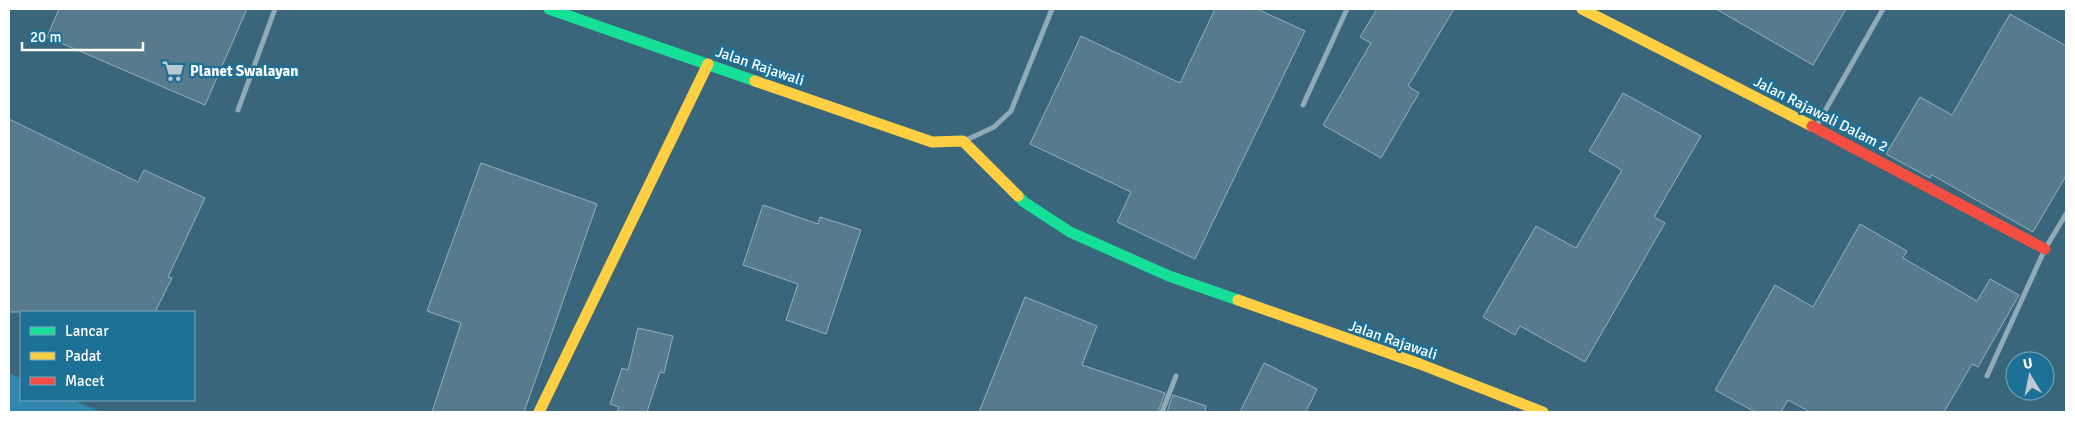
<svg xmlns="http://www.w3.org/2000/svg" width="2075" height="421" font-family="Signika,sans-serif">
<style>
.green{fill:#3086ab}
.building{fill:#577b8c;stroke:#97b0bb}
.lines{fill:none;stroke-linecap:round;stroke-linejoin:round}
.street{stroke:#90aab6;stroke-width:5}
.fast{stroke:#16e098;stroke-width:11}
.slow{stroke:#ffcf43;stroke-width:11}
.jam{stroke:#f24e42;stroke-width:11}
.labels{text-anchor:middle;stroke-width:5;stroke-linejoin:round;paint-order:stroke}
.street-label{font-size:15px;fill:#fff;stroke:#1e7196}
.poi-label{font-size:15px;font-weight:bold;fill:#fff;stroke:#1e7196;text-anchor:start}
</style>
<rect width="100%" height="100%" fill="#39667b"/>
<polygon class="green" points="9,373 21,378 21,400 72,400 102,412 9,412"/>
<g class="building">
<polygon points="59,9 247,9 205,105 47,37"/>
<polygon points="1215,9 1257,9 1305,31 1195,259 1117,222 1131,192 1030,144 1081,36 1180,83"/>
<polygon points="1377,9 1454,9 1408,86 1419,93 1381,158 1323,125 1371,43 1360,37"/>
<polygon points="1716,9 1846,9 1813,65"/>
<polygon points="2010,14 2066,46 2066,176 2033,232 1932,175 1930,178 1886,154 1920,97 1952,115"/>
<polygon points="1623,93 1701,136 1654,217 1665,223 1585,362 1520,326 1515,335 1483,317 1536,226 1576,248 1622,170 1589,151"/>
<polygon points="9,119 138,182 144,170 205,198 168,277 172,278 155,312 9,312"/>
<polygon points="481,163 597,204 524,412 432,412 461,323 427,311"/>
<polygon points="763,205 818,224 820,217 861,230 826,334 786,320 798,284 743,265"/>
<polygon points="1860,224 1907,251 1903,258 1977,301 1990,279 2019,295 1978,367 1972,364 1944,412 1810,412 1788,400 1781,412 1755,412 1715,390 1775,285 1813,307"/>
<polygon points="1025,297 1097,326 1082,365 1165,393 1158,412 979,412"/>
<polygon points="638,328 673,336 664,373 660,372 647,412 617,412 619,407 610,404 622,368 628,370"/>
<polygon points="1264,363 1317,389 1306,412 1240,412"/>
<polygon points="1173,395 1206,406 1205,412 1167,412"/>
</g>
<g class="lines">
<g class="street">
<polyline points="1303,105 1347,9"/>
<polyline points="238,110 275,9"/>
<polyline points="1817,125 1883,9"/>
<polyline points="966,140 994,127 1011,111 1052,9"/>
<polyline points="1987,376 2045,249 2066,214"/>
<polyline points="1162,412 1176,376"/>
</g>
<g class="fast">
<polyline points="549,9 755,81"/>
<polyline points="1018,196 1024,202 1070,232 1169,276 1238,300"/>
</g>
<g class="slow">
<polyline points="1582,9 1812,126"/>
<polyline points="755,81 932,142 963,141 1018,196"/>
<polyline points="1238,300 1420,364 1543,412"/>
<polyline points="539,412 708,64"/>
</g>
<polyline class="jam" points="1812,126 2045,249"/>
</g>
<defs>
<g id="supermarket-bare" transform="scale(1.725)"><path d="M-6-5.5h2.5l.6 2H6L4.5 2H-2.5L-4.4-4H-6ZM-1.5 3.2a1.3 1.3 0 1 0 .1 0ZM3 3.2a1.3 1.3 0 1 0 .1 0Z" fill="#bac9d1" stroke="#1e7196" stroke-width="2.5" paint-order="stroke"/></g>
</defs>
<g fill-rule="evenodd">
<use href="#supermarket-bare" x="173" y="71"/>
</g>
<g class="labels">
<g class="street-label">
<text transform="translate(760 66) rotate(19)" y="5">Jalan Rajawali</text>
<text transform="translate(1821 114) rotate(27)" y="5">Jalan Rajawali Dalam 2</text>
<text transform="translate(1393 340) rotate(19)" y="5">Jalan Rajawali</text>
</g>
<g class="poi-label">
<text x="190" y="76">Planet Swalayan</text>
</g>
</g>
<rect width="2075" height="421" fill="none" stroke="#ffffff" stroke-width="20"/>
<rect x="20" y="311" width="175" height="90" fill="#1e7196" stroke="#78aac0"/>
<rect x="30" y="327" width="25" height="8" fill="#16e098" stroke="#78aac0"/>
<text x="65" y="336" font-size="15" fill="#ffffff">Lancar</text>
<rect x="30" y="352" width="25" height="8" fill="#ffcf43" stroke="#78aac0"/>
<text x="65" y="361" font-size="15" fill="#ffffff">Padat</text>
<rect x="30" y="377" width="25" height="8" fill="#f24e42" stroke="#78aac0"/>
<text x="65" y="386" font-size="15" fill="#ffffff">Macet</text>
<g transform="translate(2030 376) rotate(350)"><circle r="24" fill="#1e7196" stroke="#78aac0"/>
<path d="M0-4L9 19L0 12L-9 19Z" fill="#bac9d1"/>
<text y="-8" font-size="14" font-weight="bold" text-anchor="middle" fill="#ffffff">U</text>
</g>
<path d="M22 42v8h121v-8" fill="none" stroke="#ffffff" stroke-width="2.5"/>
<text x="30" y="42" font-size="15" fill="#ffffff" stroke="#1e7196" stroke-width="4" paint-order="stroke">20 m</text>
</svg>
